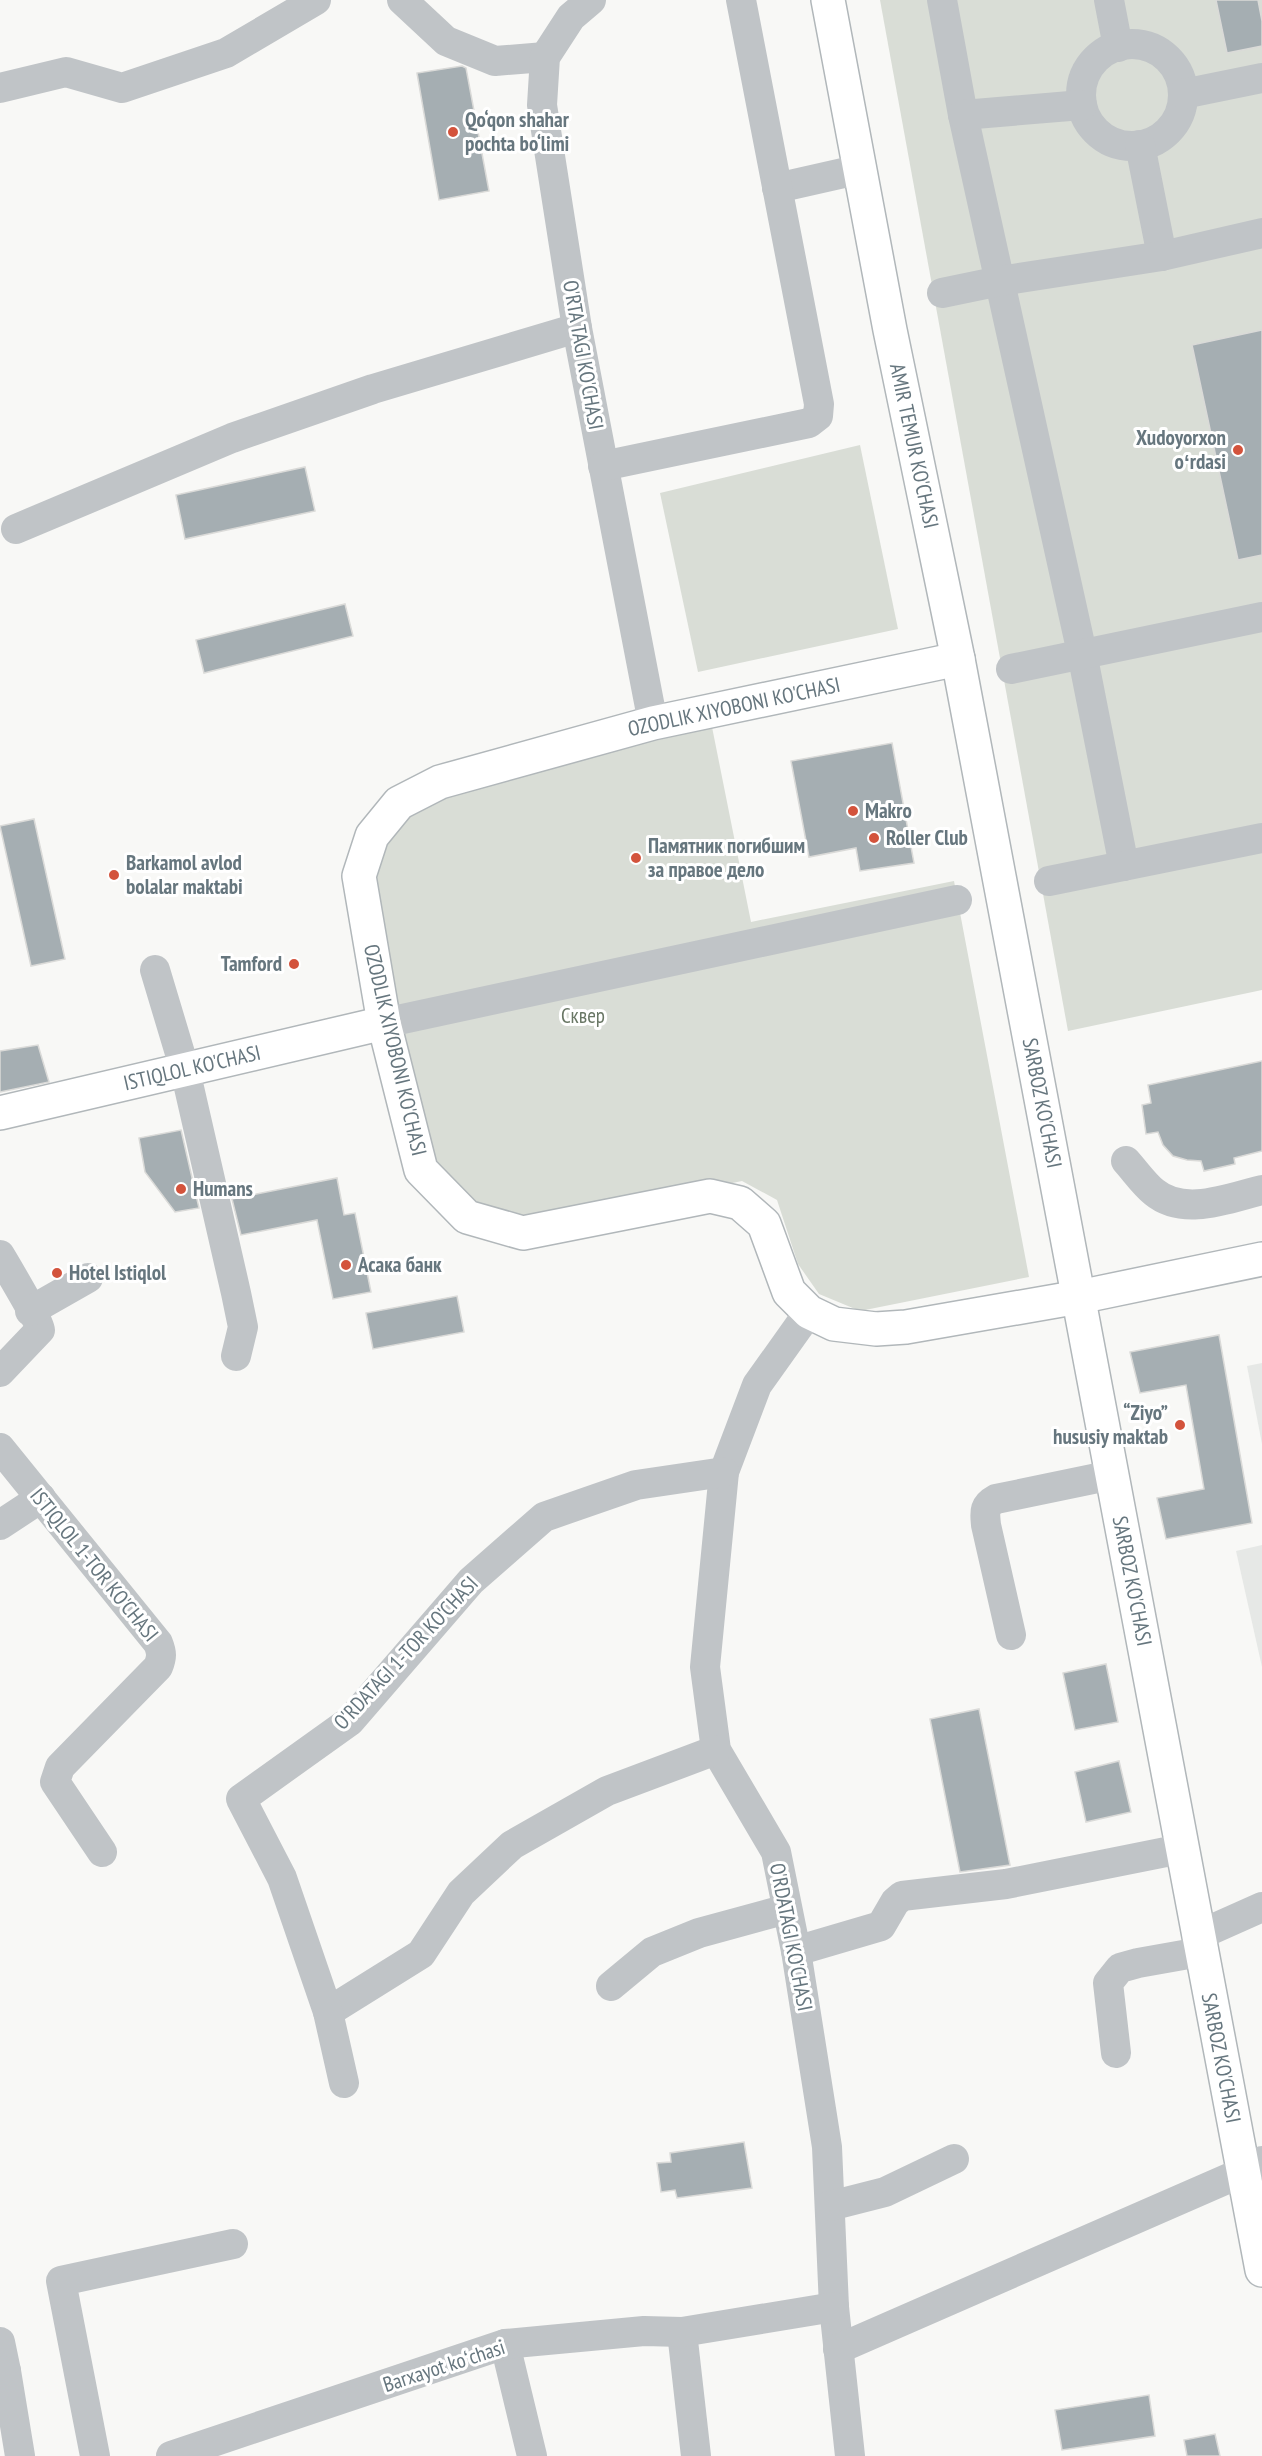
<svg xmlns="http://www.w3.org/2000/svg" width="1262" height="2456" font-family="'PT Sans Narrow',sans-serif">
<style>
.built{fill:#e6e8e6}
.green{fill:#d9ddd6}
.building{fill:#a5aeb2;stroke:#dadad8;stroke-width:1.5}
.lines{fill:none;stroke-linecap:round;stroke-linejoin:round}
.major-casing{stroke:#b1b7ba;stroke-width:36}
.minor{stroke:#c0c4c7;stroke-width:30}
.major{stroke:#fff;stroke-width:33}
.poi-dot{fill:#d3533c;stroke:#fff;stroke-width:2}
.labels{text-anchor:middle;stroke-width:6;stroke-linejoin:round;paint-order:stroke}
.poi-label{font-size:21px;font-weight:bold;fill:#66767e;stroke:#fff;text-anchor:start}
.street-label{font-size:21px;fill:#66767e;stroke:#fff}
.park-label{font-size:21px;fill:#697765;stroke:#fff}
</style>
<rect width="100%" height="100%" fill="#f8f8f6"/>
<g class="built">
<polygon points="1262,1363 1262,1444 1247,1366"/>
<polygon points="1262,1545 1262,1667 1236,1551"/>
</g>
<g class="green">
<polygon points="880,0 1262,0 1262,990 1068,1031"/>
<polygon points="860,445 898,629 698,672 660,493"/>
<polygon points="712,727 751,922 954,881 1029,1277 860,1311 819,1294 798,1264 777,1200 742,1181 532,1225 451,1192 407,1126 367,880 385,827 448,785"/>
</g>
<g class="building">
<polygon points="1216,0 1258,0 1262,21 1262,46 1227,53"/>
<polygon points="462,66 466,68 489,191 439,200 417,73"/>
<polygon points="1262,330 1262,555 1238,560 1192,345"/>
<polygon points="305,467 315,511 185,539 176,495"/>
<polygon points="345,604 353,636 204,673 196,640"/>
<polygon points="892,743 914,863 860,871 856,848 809,857 791,761"/>
<polygon points="34,819 65,959 31,966 0,826"/>
<polygon points="38,1045 49,1082 0,1092 0,1051"/>
<polygon points="1262,1061 1262,1151 1234,1158 1235,1164 1204,1171 1201,1161 1187,1160 1173,1156 1163,1145 1158,1132 1146,1134 1142,1105 1151,1103 1148,1085"/>
<polygon points="181,1130 199,1208 175,1212 145,1172 139,1138"/>
<polygon points="337,1178 344,1215 355,1213 371,1292 333,1299 317,1220 241,1235 232,1199"/>
<polygon points="457,1296 464,1332 373,1349 366,1313"/>
<polygon points="1219,1335 1252,1523 1166,1539 1157,1498 1204,1489 1186,1385 1140,1393 1130,1352"/>
<polygon points="1106,1664 1118,1722 1075,1730 1063,1673"/>
<polygon points="979,1709 1010,1865 960,1872 930,1719"/>
<polygon points="1119,1761 1131,1812 1086,1822 1075,1772"/>
<polygon points="744,2142 752,2188 677,2198 675,2190 661,2192 657,2163 671,2162 670,2153"/>
<polygon points="1149,2395 1155,2436 1062,2450 1055,2410"/>
<polygon points="1215,2434 1220,2456 1187,2456 1184,2440"/>
</g>
<g class="lines">
<g class="major-casing">
<g id="major">
<polyline points="828,0 890,330 958,659 1262,2270"/>
<polyline points="958,659 653,723 440,782 399,803 372,836 359,876 384,1023 421,1170 467,1217 523,1233 710,1196 740,1203 764,1224 789,1292 809,1312 834,1324 876,1329 906,1327 1079,1297 1262,1259"/>
<polyline points="0,1113 384,1023"/>
</g>
</g>
<g class="minor">
<polyline points="402,0 446,41 495,61 545,57"/>
<polyline points="591,0 571,17 545,57 542,105 577,328 653,723"/>
<polyline points="942,0 963,115 1082,653 1124,866"/>
<polyline points="1109,0 1118,47"/>
<circle cx="1132" cy="95" r="51"/>
<polyline points="0,88 66,72 122,88 226,53 316,0"/>
<polyline points="1183,94 1262,78"/>
<polyline points="963,115 1082,105"/>
<polyline points="1140,145 1162,256"/>
<polyline points="777,188 861,169"/>
<polyline points="942,293 1000,281 1162,256 1262,233"/>
<polyline points="603,466 809,423 818,416 819,404 741,0"/>
<polyline points="16,529 232,438 373,389 577,328"/>
<polyline points="1011,669 1262,617"/>
<polyline points="1049,881 1262,838"/>
<polyline points="155,970 185,1070 236,1293 243,1327 236,1356"/>
<polyline points="384,1023 957,900"/>
<path d="M 1126,1161 C 1135,1171 1144,1184 1154,1192 C 1184,1217 1229,1198 1262,1190"/>
<path d="M 0,1255 C 7,1267 40,1322 40,1330 L 0,1372"/>
<polyline points="30,1311 88,1278"/>
<polyline points="809,1312 757,1385 724,1472 705,1667 716,1750 776,1852 796,1951 827,2147 834,2307 850,2456"/>
<path d="M 0,1448 L 158,1643 C 162,1653 162,1657 158,1667 L 60,1767 L 55,1782 L 102,1852"/>
<polyline points="0,1525 41,1498"/>
<path d="M 1011,1635 L 986,1525 C 985,1513 983,1506 996,1499 L 1112,1475"/>
<polyline points="1197,1936 1262,1907"/>
<polyline points="796,1951 881,1926 895,1902 902,1896 1006,1884 1181,1849"/>
<polyline points="611,1986 652,1952 699,1933 787,1909"/>
<polyline points="328,2012 421,1954 461,1893 512,1845 607,1791 716,1750"/>
<polyline points="1116,2053 1108,1983 1120,1968 1138,1963 1200,1952"/>
<polyline points="344,2083 328,2012 282,1878 241,1799 350,1721 471,1581 544,1517 636,1485 724,1472"/>
<polyline points="830,2206 885,2192 954,2159"/>
<polyline points="682,2332 696,2456"/>
<polyline points="0,2342 6,2371"/>
<polyline points="505,2344 532,2456"/>
<polyline points="838,2349 1243,2172 1262,2161"/>
<polyline points="0,2372 6,2371 20,2456"/>
<polyline points="95,2456 61,2281 233,2244"/>
<polyline points="171,2456 505,2344 644,2331 682,2332 834,2307"/>
</g>
<use href="#major" class="major"/>
</g>
<g class="poi-dot">
<circle cx="453" cy="132" r="6"/>
<circle cx="1238" cy="450" r="6"/>
<circle cx="853" cy="811" r="6"/>
<circle cx="874" cy="838" r="6"/>
<circle cx="636" cy="858" r="6"/>
<circle cx="114" cy="875" r="6"/>
<circle cx="294" cy="964" r="6"/>
<circle cx="181" cy="1189" r="6"/>
<circle cx="346" cy="1265" r="6"/>
<circle cx="57" cy="1273" r="6"/>
<circle cx="1180" cy="1425" r="6"/>
</g>
<g class="labels">
<g class="poi-label">
<text x="465" y="127">Qo‘qon shahar<tspan x="465" dy="24">pochta bo‘limi</tspan></text>
<text x="1226" y="445" text-anchor="end">Xudoyorxon<tspan x="1226" dy="24">oʻrdasi</tspan></text>
<text x="865" y="818">Makro</text>
<text x="886" y="845">Roller Club</text>
<text x="648" y="853">Памятник погибшим<tspan x="648" dy="24">за правое дело</tspan></text>
<text x="126" y="870">Barkamol avlod<tspan x="126" dy="24">bolalar maktabi</tspan></text>
<text x="282" y="971" text-anchor="end">Tamford</text>
<text x="193" y="1196">Humans</text>
<text x="358" y="1272">Асака банк</text>
<text x="69" y="1280">Hotel Istiqlol</text>
<text x="1168" y="1420" text-anchor="end">“Ziyo”<tspan x="1168" dy="24">hususiy maktab</tspan></text>
</g>
<g class="street-label">
<text transform="translate(583 355) rotate(80)" y="7">O'RTA TAGI KO'CHASI</text>
<text transform="translate(914 446) rotate(78)" y="7">AMIR TEMUR KO'CHASI</text>
<text transform="translate(734 707) rotate(-12)" y="7">OZODLIK XIYOBONI KO'CHASI</text>
<text transform="translate(395 1050) rotate(77)" y="7">OZODLIK XIYOBONI KO'CHASI</text>
<text transform="translate(192 1068) rotate(-13)" y="7">ISTIQLOL KO'CHASI</text>
<text transform="translate(1042 1103) rotate(79)" y="7">SARBOZ KO'CHASI</text>
<text transform="translate(94 1565) rotate(51)" y="7">ISTIQLOL 1-TOR KO'CHASI</text>
<text transform="translate(1132 1581) rotate(79)" y="7">SARBOZ KO'CHASI</text>
<text transform="translate(406 1653) rotate(-47)" y="7">O'RDATAGI 1-TOR KO'CHASI</text>
<text transform="translate(791 1937) rotate(79)" y="7">O'RDATAGI KO'CHASI</text>
<text transform="translate(1221 2058) rotate(79)" y="7">SARBOZ KO'CHASI</text>
<text transform="translate(444 2366) rotate(-18)" y="7">Barxayot koʻchasi</text>
</g>
<g class="park-label">
<text x="583" y="1023">Сквер</text>
</g>
</g>
</svg>
